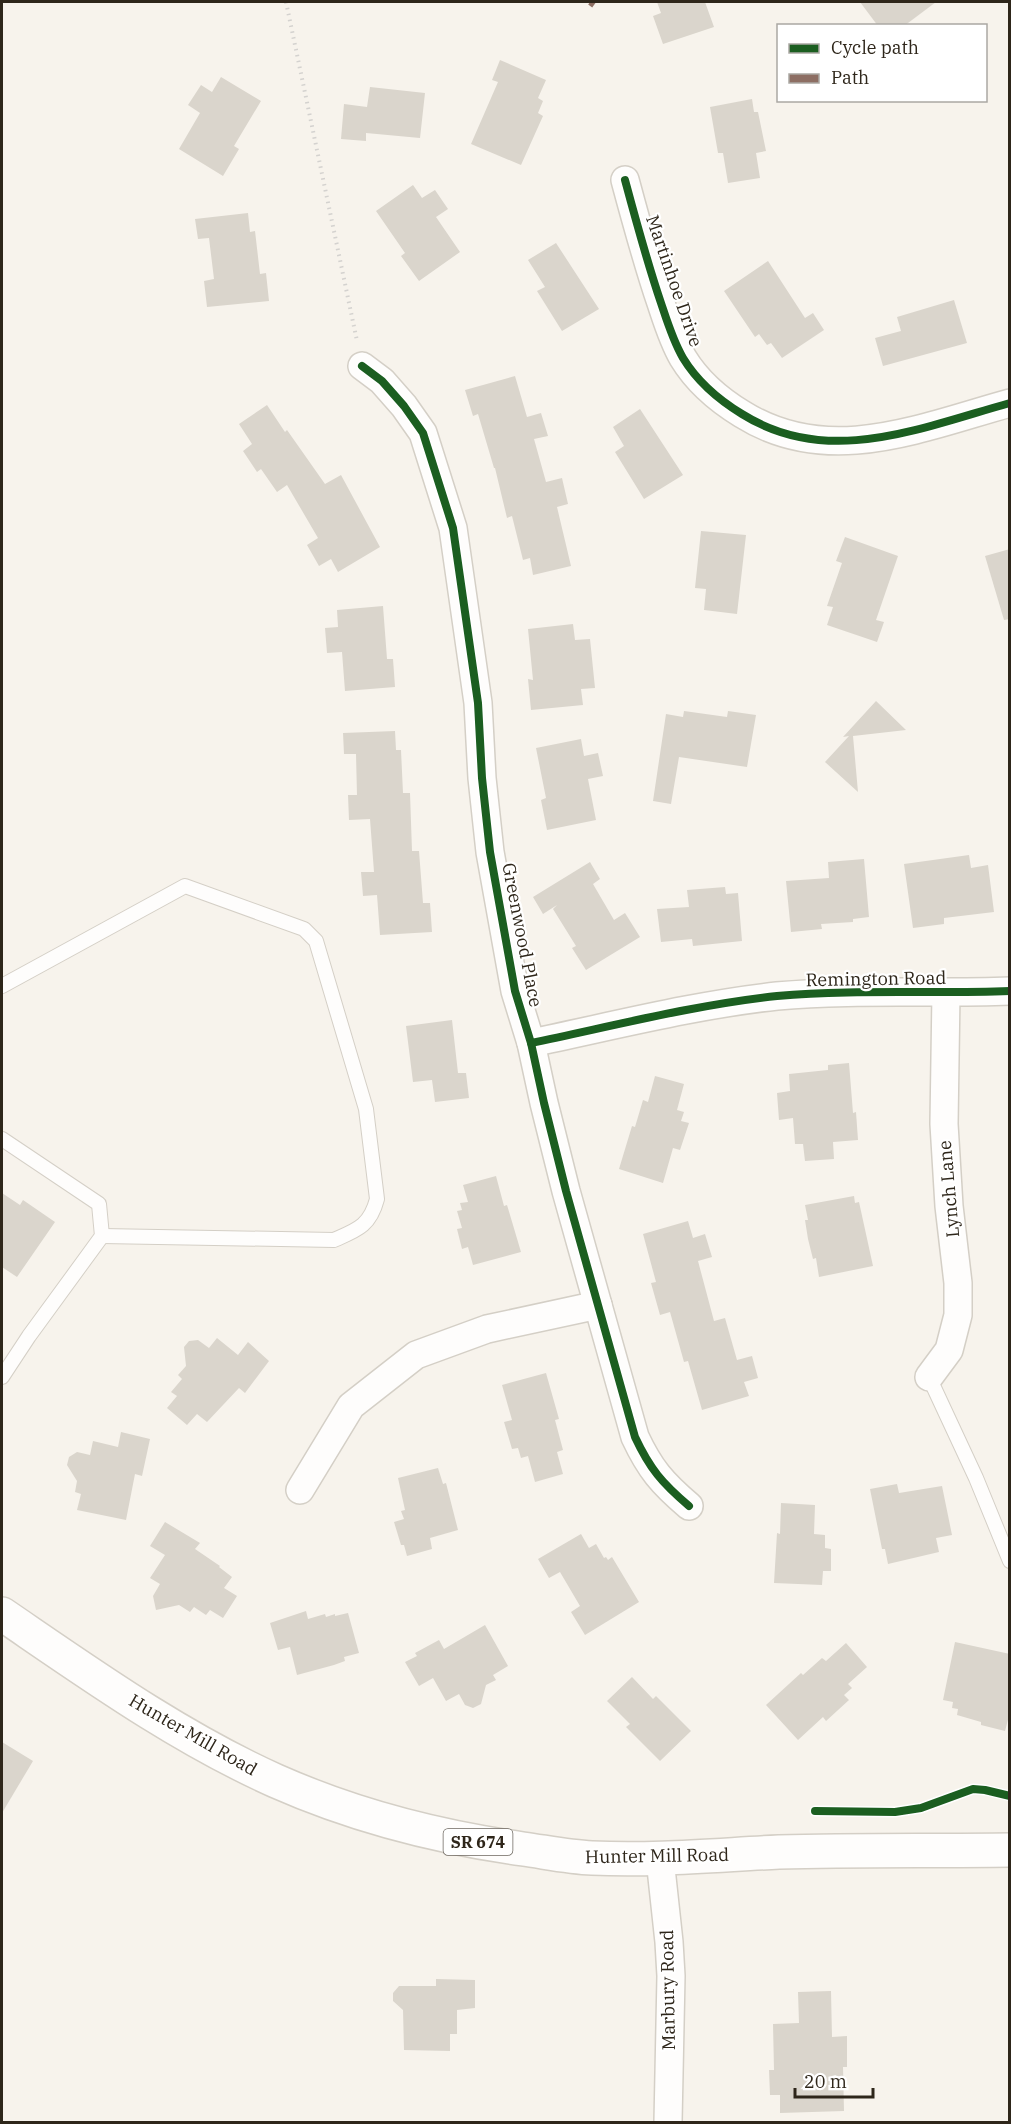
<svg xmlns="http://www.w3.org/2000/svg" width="1011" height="2124" font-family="'IBM Plex Serif',serif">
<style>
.building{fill:#dad5cc}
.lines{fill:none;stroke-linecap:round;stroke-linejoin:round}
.service-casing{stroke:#d4cfc6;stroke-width:16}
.minor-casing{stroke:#d4cfc6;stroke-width:30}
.primary-casing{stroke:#d4cfc6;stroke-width:36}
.path{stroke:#d4d2cf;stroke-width:4;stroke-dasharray:1.5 4.5;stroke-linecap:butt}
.service{stroke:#fefdfc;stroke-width:14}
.minor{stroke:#fefdfc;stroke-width:27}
.primary{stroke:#fefdfc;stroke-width:33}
.quiet{stroke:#8d6e63;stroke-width:6;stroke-dasharray:12 6;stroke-linecap:butt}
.cycleway-casing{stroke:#fff;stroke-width:11}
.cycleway{stroke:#1b5e20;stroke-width:8}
.labels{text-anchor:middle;stroke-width:4.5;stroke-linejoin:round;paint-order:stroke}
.shield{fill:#fff;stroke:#6d675f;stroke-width:1.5}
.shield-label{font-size:16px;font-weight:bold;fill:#2e261a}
.street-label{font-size:18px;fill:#2e261a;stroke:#fff}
</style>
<rect width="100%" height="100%" fill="#f7f3ec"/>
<g class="building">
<polygon points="657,2 705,2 714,27 663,44 653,16 661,13"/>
<polygon points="860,2 936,2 904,26 878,26"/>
<polygon points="500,60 546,80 538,98 543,101 538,113 543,116 521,165 471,144 498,82 492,80"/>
<polygon points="221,77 261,101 234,146 239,149 223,176 179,149 200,113 188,105 201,85 212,92"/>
<polygon points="370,87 425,93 420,138 366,133 366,141 341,139 344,104 367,107"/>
<polygon points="752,99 754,112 758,112 766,151 756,153 760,178 728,183 723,153 718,153 710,107"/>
<polygon points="413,185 422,198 435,190 448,209 436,217 460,252 419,281 401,256 405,253 376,211"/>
<polygon points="248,213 250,232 255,231 260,274 266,273 269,301 207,307 204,281 214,279 209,238 198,239 195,219"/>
<polygon points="556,243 599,309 562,331 537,291 545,287 528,260"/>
<polygon points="768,261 805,318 813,313 824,330 782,358 771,343 767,345 759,334 755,337 724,291"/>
<polygon points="954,300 967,343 883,366 875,338 901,331 897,317"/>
<polygon points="515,376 527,417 541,413 548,436 534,439 546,482 562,478 568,504 557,507 571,566 533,575 530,558 523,560 512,516 507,518 495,468 494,468 478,414 473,416 465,390"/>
<polygon points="267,405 285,432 287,430 325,484 341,475 380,547 338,572 331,559 319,566 307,545 318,538 287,485 277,492 261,469 257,472 243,451 252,444 239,424"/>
<polygon points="640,409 683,475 644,499 615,452 624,446 613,427"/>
<polygon points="701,531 746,535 737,614 704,610 706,589 695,588"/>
<polygon points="845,537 898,556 876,620 884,622 877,642 827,625 833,607 827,606 842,563 836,561"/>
<polygon points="1010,549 1010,619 1004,620 985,556"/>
<polygon points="383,606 387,659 393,659 395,687 345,691 342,652 327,653 325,628 338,627 337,610"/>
<polygon points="573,624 575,640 590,639 595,688 581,689 583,705 531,710 528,679 533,680 528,629"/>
<polygon points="876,701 906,730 853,736 858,792 825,762 849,736 843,737"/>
<polygon points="684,711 727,717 728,711 756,715 747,767 679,757 671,804 653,801 666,714 683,717"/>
<polygon points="395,731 396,750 401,750 403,793 410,793 412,851 419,851 423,903 430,903 432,932 380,935 377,895 363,896 361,872 374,872 370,819 349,820 348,795 357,795 356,754 344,754 343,733"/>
<polygon points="581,739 584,756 598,753 603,776 588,779 596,820 547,830 541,800 546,798 536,748"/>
<polygon points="969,855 971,868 988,865 994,912 944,918 944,924 913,928 904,864"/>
<polygon points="864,859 869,917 853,919 853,922 821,924 822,929 791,932 786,881 829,878 828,862"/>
<polygon points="590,862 600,879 593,884 614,920 625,913 640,937 586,970 572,948 576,946 553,909 557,905 543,914 533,897"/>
<polygon points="725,887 726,894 738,893 742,941 693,946 692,939 661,942 657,909 689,907 687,890"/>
<polygon points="452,1020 458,1073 466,1073 469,1098 435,1102 432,1080 413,1082 406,1026"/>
<polygon points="849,1063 853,1113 856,1112 858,1140 833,1142 834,1159 805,1161 803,1144 795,1144 793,1118 779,1120 777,1093 790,1091 789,1074 828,1070 828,1065"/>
<polygon points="655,1076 684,1084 677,1110 684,1112 681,1121 689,1123 680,1150 673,1148 663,1183 619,1169 632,1126 635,1127 643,1100 648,1102"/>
<polygon points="496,1176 504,1206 507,1205 521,1252 473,1265 468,1247 462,1249 457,1229 462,1228 457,1211 462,1210 460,1203 468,1202 463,1185"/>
<polygon points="2,1193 20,1205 23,1200 55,1222 17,1277 2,1267"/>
<polygon points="854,1196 855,1203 859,1202 873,1266 819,1277 816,1258 813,1259 808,1239 805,1220 808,1220 805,1205"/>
<polygon points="688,1221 693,1238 705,1234 712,1257 698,1261 714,1321 725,1318 737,1360 752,1356 758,1378 744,1382 749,1396 702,1410 688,1361 684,1362 670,1312 660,1315 651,1283 656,1282 643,1234"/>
<polygon points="217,1338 238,1355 248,1342 269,1361 245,1393 239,1388 207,1422 197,1414 187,1425 167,1408 177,1396 171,1392 182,1379 178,1375 186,1366 184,1347 189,1341 198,1340 209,1348"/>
<polygon points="546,1373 559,1419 555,1420 563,1450 557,1452 563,1474 535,1482 528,1456 521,1458 518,1448 512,1449 504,1422 512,1420 502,1385"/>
<polygon points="121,1432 150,1439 142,1476 135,1474 126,1520 77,1510 81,1494 75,1492 77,1481 67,1465 69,1457 77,1452 90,1455 93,1441 118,1447"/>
<polygon points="438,1468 443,1484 446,1483 458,1530 430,1538 432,1549 407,1556 404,1545 401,1545 394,1522 404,1519 401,1511 405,1510 398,1478"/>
<polygon points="897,1484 899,1493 942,1486 952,1535 936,1538 939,1552 888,1564 885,1549 882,1549 870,1489"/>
<polygon points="781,1503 815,1505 814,1534 825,1535 825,1548 831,1549 831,1571 823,1571 822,1585 774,1583 777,1533 780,1534"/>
<polygon points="165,1522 200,1543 195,1549 220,1566 219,1567 232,1577 224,1588 237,1596 223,1618 210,1610 206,1615 194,1607 190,1612 179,1605 156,1610 153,1596 160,1584 150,1578 165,1555 150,1546"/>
<polygon points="581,1534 589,1548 596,1544 604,1558 606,1557 608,1560 612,1557 639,1602 585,1635 571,1612 580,1606 560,1572 549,1578 538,1559"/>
<polygon points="306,1611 308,1619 325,1614 326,1617 335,1614 335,1616 348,1613 359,1653 344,1657 345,1661 334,1665 297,1675 290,1647 278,1650 270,1623"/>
<polygon points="485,1625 508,1666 493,1675 496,1680 486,1685 481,1704 473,1708 465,1705 459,1694 446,1701 433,1678 419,1686 405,1662 417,1656 415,1653 439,1640 444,1649"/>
<polygon points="955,1642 1010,1654 1010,1712 1005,1731 981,1725 981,1722 957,1715 958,1709 952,1708 953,1702 943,1700"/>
<polygon points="846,1643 867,1667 848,1684 852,1688 844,1695 849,1700 826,1721 823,1717 798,1740 766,1705 801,1673 803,1675 822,1658 826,1661"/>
<polygon points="632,1677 653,1699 656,1696 691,1731 660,1761 626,1727 630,1724 607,1701"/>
<polygon points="2,1742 33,1761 2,1813"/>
<polygon points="436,1979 475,1980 475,2008 457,2010 457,2034 450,2034 450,2051 404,2050 403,2010 393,2001 393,1993 399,1986 436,1986"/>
<polygon points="831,1991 832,2037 847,2036 847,2067 843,2067 844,2111 780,2113 780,2095 770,2095 769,2070 774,2070 773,2024 799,2023 798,1992"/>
</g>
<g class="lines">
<g class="service-casing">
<g id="service">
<path d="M 2,986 L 185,886 L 304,929 L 316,941 L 366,1109 L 377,1199 C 370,1226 357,1230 334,1240 L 102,1236"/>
<polyline points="2,1139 99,1204 102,1236 29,1336 2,1377"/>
<polyline points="929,1377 976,1478 1010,1561"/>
</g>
</g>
<g class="minor-casing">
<g id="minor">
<path d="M 625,180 C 636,221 647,262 661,303 C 667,321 673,341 683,358 C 697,381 719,400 742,414 C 828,468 920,428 1010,403"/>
<path d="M 362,366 L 382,381 L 404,406 L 423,433 L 453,528 L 478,703 L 482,778 L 490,852 L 515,991 L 531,1043 L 544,1103 L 566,1191 L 635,1437 C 650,1469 662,1483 689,1506"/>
<path d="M 531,1043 C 613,1026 694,1005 777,996 C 855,989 932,994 1010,991"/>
<polyline points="929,1377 949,1350 958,1315 958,1283 949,1206 944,1124 946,993"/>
<polyline points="300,1490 351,1406 416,1355 487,1329 598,1305"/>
<polyline points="660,1859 669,1942 671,1976 668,2122"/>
</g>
</g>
<g class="primary-casing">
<path id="primary" d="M 2,1614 C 90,1674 178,1737 276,1781 C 355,1816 437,1837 523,1849 C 545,1852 569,1857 592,1858 C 654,1861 717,1855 779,1852 C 856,1850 933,1851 1010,1850"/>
</g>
<polyline class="path" points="286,2 357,341"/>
<use href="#service" class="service"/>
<use href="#minor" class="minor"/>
<use href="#primary" class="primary"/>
<polyline class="quiet" points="590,2 594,5"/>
<g class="cycleway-casing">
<g id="cycleway">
<path d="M 625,180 C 636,221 647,262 661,303 C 667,321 673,341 683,358 C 697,381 719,400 742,414 C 828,468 920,428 1010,403"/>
<path d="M 362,366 L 382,381 L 404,406 L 423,433 L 453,528 L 478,703 L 482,778 L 490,852 L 515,991 L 531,1043 L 544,1103 L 566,1191 L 635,1437 C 650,1469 662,1483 689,1506"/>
<path d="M 531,1043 C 613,1026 694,1005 777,996 C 855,989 932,994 1010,991"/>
<polyline points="815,1811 895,1812 921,1808 973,1789 985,1790 1010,1796"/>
</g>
</g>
<use href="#cycleway" class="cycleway"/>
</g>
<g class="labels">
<rect class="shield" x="443.5" y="1829" width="69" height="26" rx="4.5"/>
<g class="shield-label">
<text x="478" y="1848">SR 674</text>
</g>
<g class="street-label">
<text transform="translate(674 281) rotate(71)" y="6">Martinhoe Drive</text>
<text transform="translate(522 935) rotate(79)" y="6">Greenwood Place</text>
<text transform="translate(876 979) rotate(-1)" y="6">Remington Road</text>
<text transform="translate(949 1189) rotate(-95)" y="6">Lynch Lane</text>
<text transform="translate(193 1735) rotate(30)" y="6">Hunter Mill Road</text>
<text transform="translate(657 1856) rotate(-1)" y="6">Hunter Mill Road</text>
<text transform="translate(668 1990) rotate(-91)" y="6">Marbury Road</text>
</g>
</g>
<rect width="1011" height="2124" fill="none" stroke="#2e261a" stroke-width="6"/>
<rect x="777" y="24" width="210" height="78" fill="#ffffff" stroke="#aba8a3" stroke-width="1.5"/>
<rect x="789" y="44" width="30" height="9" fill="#1b5e20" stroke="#aba8a3" stroke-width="1.5"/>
<text x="831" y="54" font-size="18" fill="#2e261a">Cycle path</text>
<rect x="789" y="74" width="30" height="9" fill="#8d6e63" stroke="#aba8a3" stroke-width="1.5"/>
<text x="831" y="84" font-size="18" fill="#2e261a">Path</text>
<path d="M795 2088v9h78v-9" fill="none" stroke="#2e261a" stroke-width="3"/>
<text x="804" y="2088" font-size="18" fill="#2e261a" stroke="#ffffff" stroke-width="4.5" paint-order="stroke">20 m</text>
</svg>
